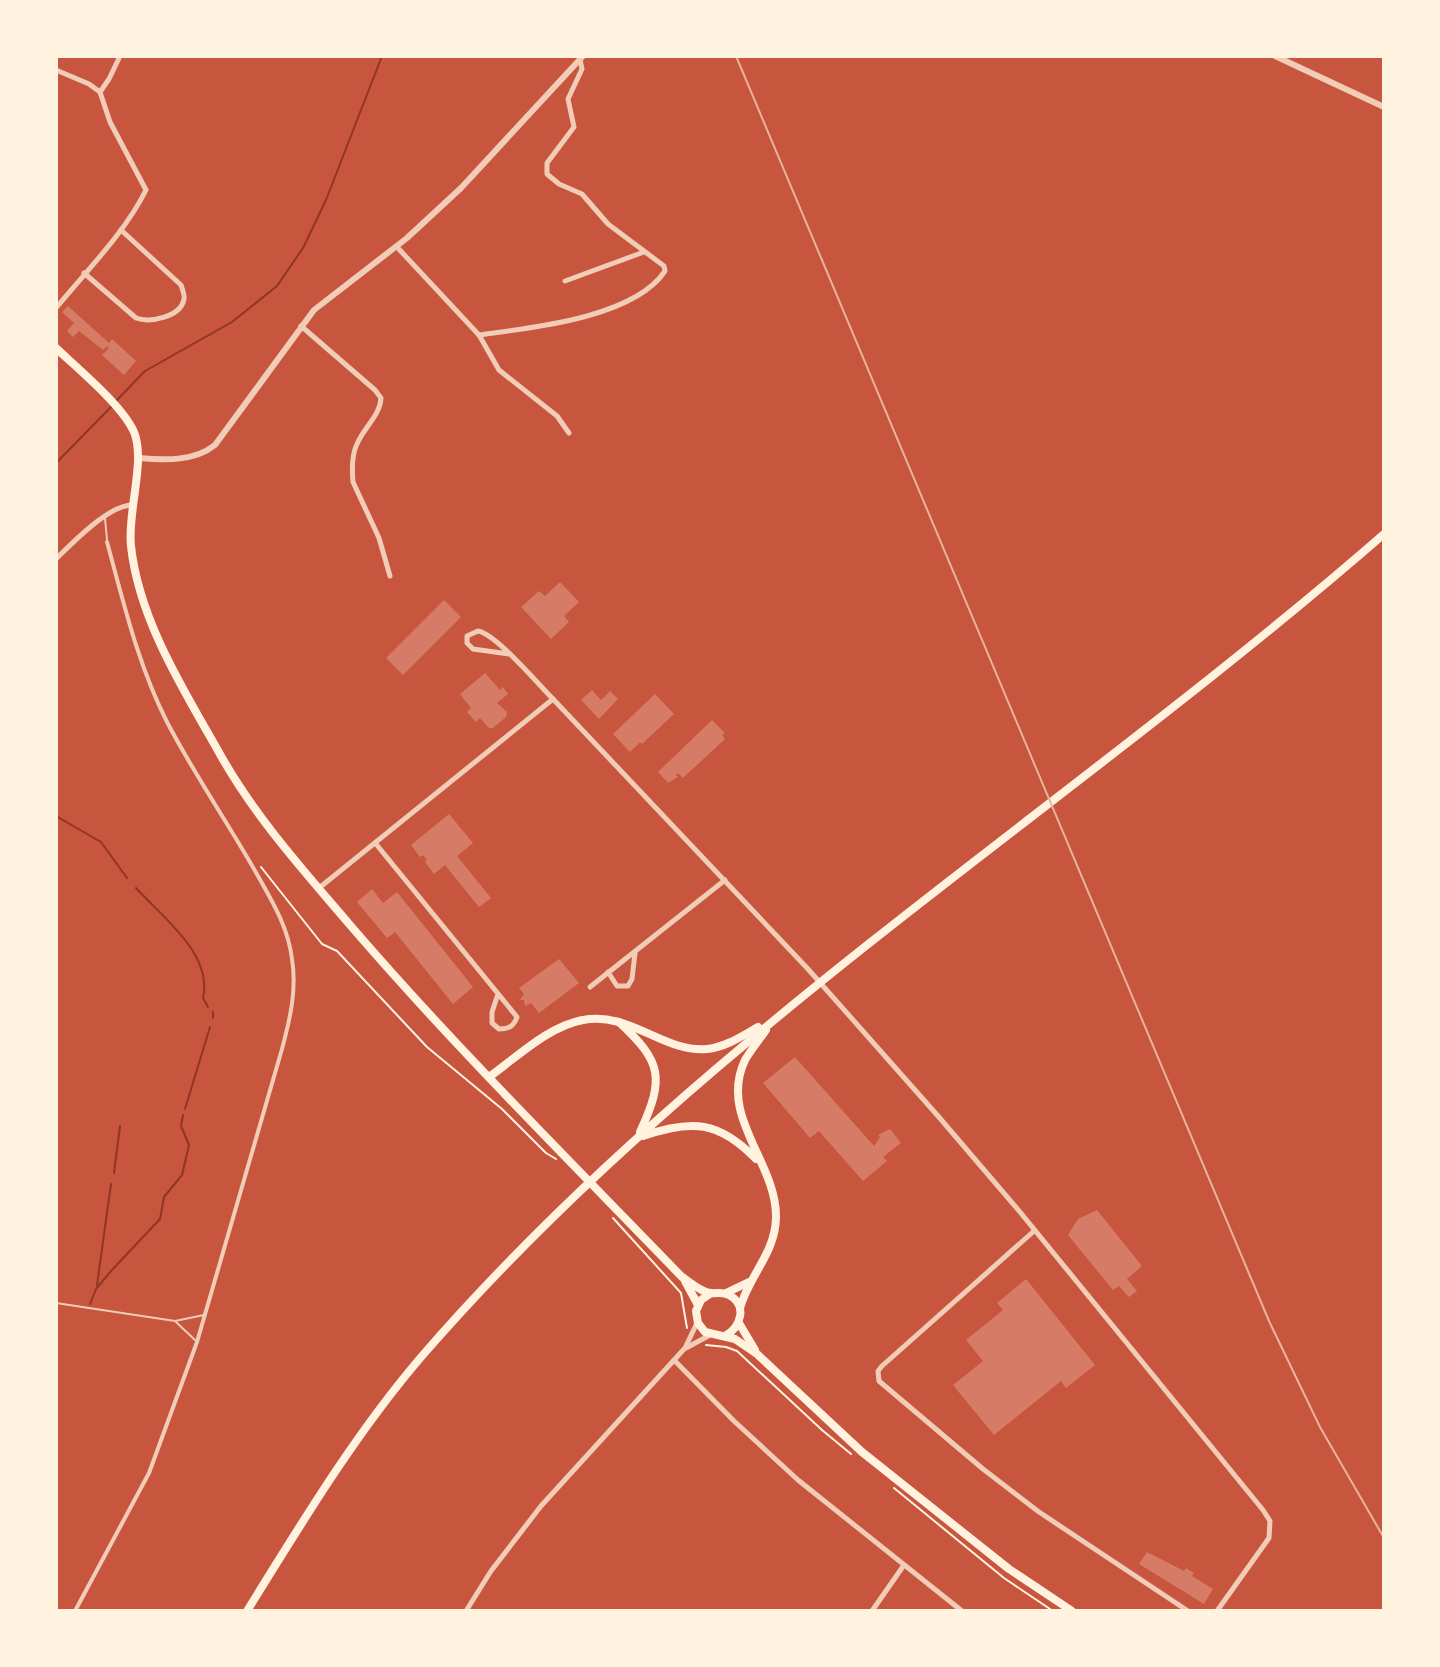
<svg xmlns="http://www.w3.org/2000/svg" width="1440" height="1667" font-family="Poppins,sans-serif">
<style>
.lines{fill:none;stroke-linecap:round;stroke-linejoin:round}
.stream{stroke:#8f3625;stroke-width:2}
.building{fill:#d67c66}
.path{stroke:#fff3e0;stroke-width:2}
.service{stroke:#f1ccb7;stroke-width:2}
.pedestrian{stroke:#f1ccb7;stroke-width:4}
.minor{stroke:#f1ccb7;stroke-width:5}
.tertiary{stroke:#f1ccb7;stroke-width:6}
.primary{stroke:#fff3e0;stroke-width:8}
.trunk{stroke:#fff3e0;stroke-width:8}
.rail{stroke:#e9b49f;stroke-width:2}
</style>
<rect width="100%" height="100%" fill="#c8553d"/>
<g class="lines">
<g class="stream">
<polyline points="115,402 145,371 232,322 277,286 303,248 326,200 382,56"/>
<polyline points="56,463 111,407"/>
<polyline points="56,816 101,842 127,878"/>
<path d="M 136,888 C 163,918 213,954 203,998 L 208,1007"/>
<polyline points="213,1012 213,1018"/>
<polyline points="185,1109 210,1027"/>
<polyline points="114,1173 120,1126"/>
<polyline points="97,1285 111,1184"/>
<polyline points="90,1304 96,1289 111,1271 160,1219 164,1197 182,1175 189,1145 181,1126 183,1115"/>
</g>
</g>
<g class="building">
<polygon points="68,306 109,343 112,339 136,361 124,375 102,355 109,348 107,346 103,350 79,331 73,337 67,331 74,323 62,312"/>
<polygon points="560,582 579,602 564,616 569,622 551,639 521,607 539,591 545,596"/>
<polygon points="444,600 461,617 403,675 386,658"/>
<polygon points="485,673 500,690 503,687 508,694 497,703 507,712 506,717 493,728 489,728 480,718 476,722 467,712 471,708 460,694"/>
<polygon points="592,690 601,700 610,691 618,699 599,719 581,700"/>
<polygon points="655,694 674,714 642,744 640,742 630,752 613,734"/>
<polygon points="712,720 725,733 722,735 725,739 683,778 678,773 676,775 678,777 668,783 658,772"/>
<polygon points="449,814 473,843 457,856 491,898 479,907 445,865 434,874 425,862 427,860 423,855 420,857 411,845"/>
<polygon points="372,889 383,903 397,892 473,987 453,1004 395,932 387,938 357,902"/>
<polygon points="559,959 579,983 539,1013 531,1003 525,1006 524,1000 520,1000 524,994 519,988"/>
<polygon points="795,1057 874,1146 880,1137 878,1135 890,1129 901,1143 883,1157 887,1161 863,1181 819,1131 810,1138 763,1083"/>
<polygon points="1097,1210 1142,1266 1127,1279 1137,1291 1129,1297 1119,1286 1113,1290 1068,1235 1078,1219"/>
<polygon points="1026,1279 1095,1365 1066,1388 1061,1381 994,1435 953,1385 983,1361 966,1340 1003,1310 997,1303"/>
<polygon points="1147,1552 1184,1571 1186,1568 1194,1573 1192,1576 1213,1589 1204,1604 1139,1564"/>
</g>
<g class="lines">
<g class="path">
<polyline points="261,867 322,944 337,951 427,1047 502,1109 546,1153 556,1159"/>
<polyline points="613,1218 681,1293 687,1328"/>
<polyline points="706,1345 726,1347 737,1351 822,1430 851,1454"/>
<polyline points="894,1488 1004,1578 1053,1611"/>
</g>
<g class="service">
<polyline points="105,518 107,540"/>
<polyline points="56,1303 175,1321 204,1315"/>
<polyline points="176,1322 195,1340"/>
</g>
<path class="pedestrian" d="M 75,1611 L 149,1473 L 197,1342 L 282,1049 C 290,1019 297,990 292,959 C 288,925 270,898 254,869 C 226,820 193,772 167,722 C 138,665 124,604 107,542"/>
<g class="minor">
<path d="M 56,70 L 89,84 L 100,92 L 110,122 L 146,190 C 124,234 87,270 56,308"/>
<polyline points="100,92 109,79 120,56"/>
<path d="M 396,246 L 479,335 C 530,328 634,318 665,271 L 664,266 L 608,224 L 582,194 L 559,184 L 547,174 L 547,163 L 574,127 L 568,99 L 582,69 L 580,59"/>
<path d="M 84,273 L 136,318 C 150,323 181,317 184,299 C 185,296 182,288 181,285 L 121,230"/>
<polyline points="565,281 644,252"/>
<path d="M 301,326 L 375,390 L 381,398 C 380,416 364,427 357,444 C 352,454 352,471 353,482 L 379,538 L 390,576"/>
<polyline points="479,335 499,370 557,416 569,433"/>
<path d="M 56,559 C 72,543 109,505 132,505"/>
<path d="M 509,654 L 473,649 L 467,643 L 467,636 L 478,631 C 496,634 538,684 553,699 L 808,969 L 938,1116 L 1020,1212 L 1263,1510 L 1270,1521 L 1269,1538 L 1217,1611"/>
<path d="M 376,844 L 517,1017 C 514,1026 509,1029 499,1029 L 492,1023 L 492,1012 L 498,994"/>
<polyline points="319,888 553,699"/>
<polyline points="608,972 617,986 628,986 632,979 635,953"/>
<polyline points="590,987 725,880"/>
<polyline points="1034,1231 882,1366 878,1371 879,1381 983,1469 1039,1512 1188,1611"/>
<polyline points="686,1348 710,1335"/>
<polyline points="674,1360 734,1421 798,1480 962,1611"/>
<polyline points="466,1611 491,1571 541,1506 685,1348 697,1323"/>
<polyline points="872,1611 904,1565"/>
</g>
<g class="tertiary">
<polyline points="1275,56 1384,107"/>
<path d="M 138,458 C 164,460 194,462 215,445 L 314,310 L 407,238 L 461,188 L 583,56"/>
</g>
<g class="primary">
<path d="M 56,348 C 78,369 122,405 134,432 C 146,461 127,513 131,546 C 139,621 185,692 221,756 C 256,818 304,871 350,925 C 455,1047 570,1161 682,1277 C 690,1282 701,1292 710,1293 C 717,1294 722,1291 729,1295 C 748,1305 741,1327 725,1336"/>
<polyline points="685,1281 698,1305"/>
<polyline points="711,1293 701,1300 696,1311 698,1323 705,1332 735,1339 757,1354 862,1452 1009,1569 1072,1611"/>
<polyline points="739,1323 755,1350"/>
</g>
<g class="trunk">
<path d="M 619,1022 C 662,1062 665,1078 640,1132"/>
<path d="M 489,1077 C 517,1057 549,1026 583,1020 C 630,1011 664,1053 707,1049 C 726,1047 742,1036 758,1027"/>
<path d="M 643,1136 C 692,1119 719,1121 756,1159"/>
<polyline points="726,1293 749,1282"/>
<path d="M 740,1308 C 749,1275 775,1254 776,1218 C 777,1162 718,1117 745,1060 C 751,1050 759,1040 766,1030"/>
<path d="M 247,1611 C 301,1524 355,1434 422,1356 C 700,1035 1066,811 1384,534"/>
</g>
<polyline class="rail" points="736,56 1269,1321 1320,1427 1384,1538"/>
</g>
<rect width="1440" height="1667" fill="none" stroke="#fff3e0" stroke-width="116"/>
</svg>
